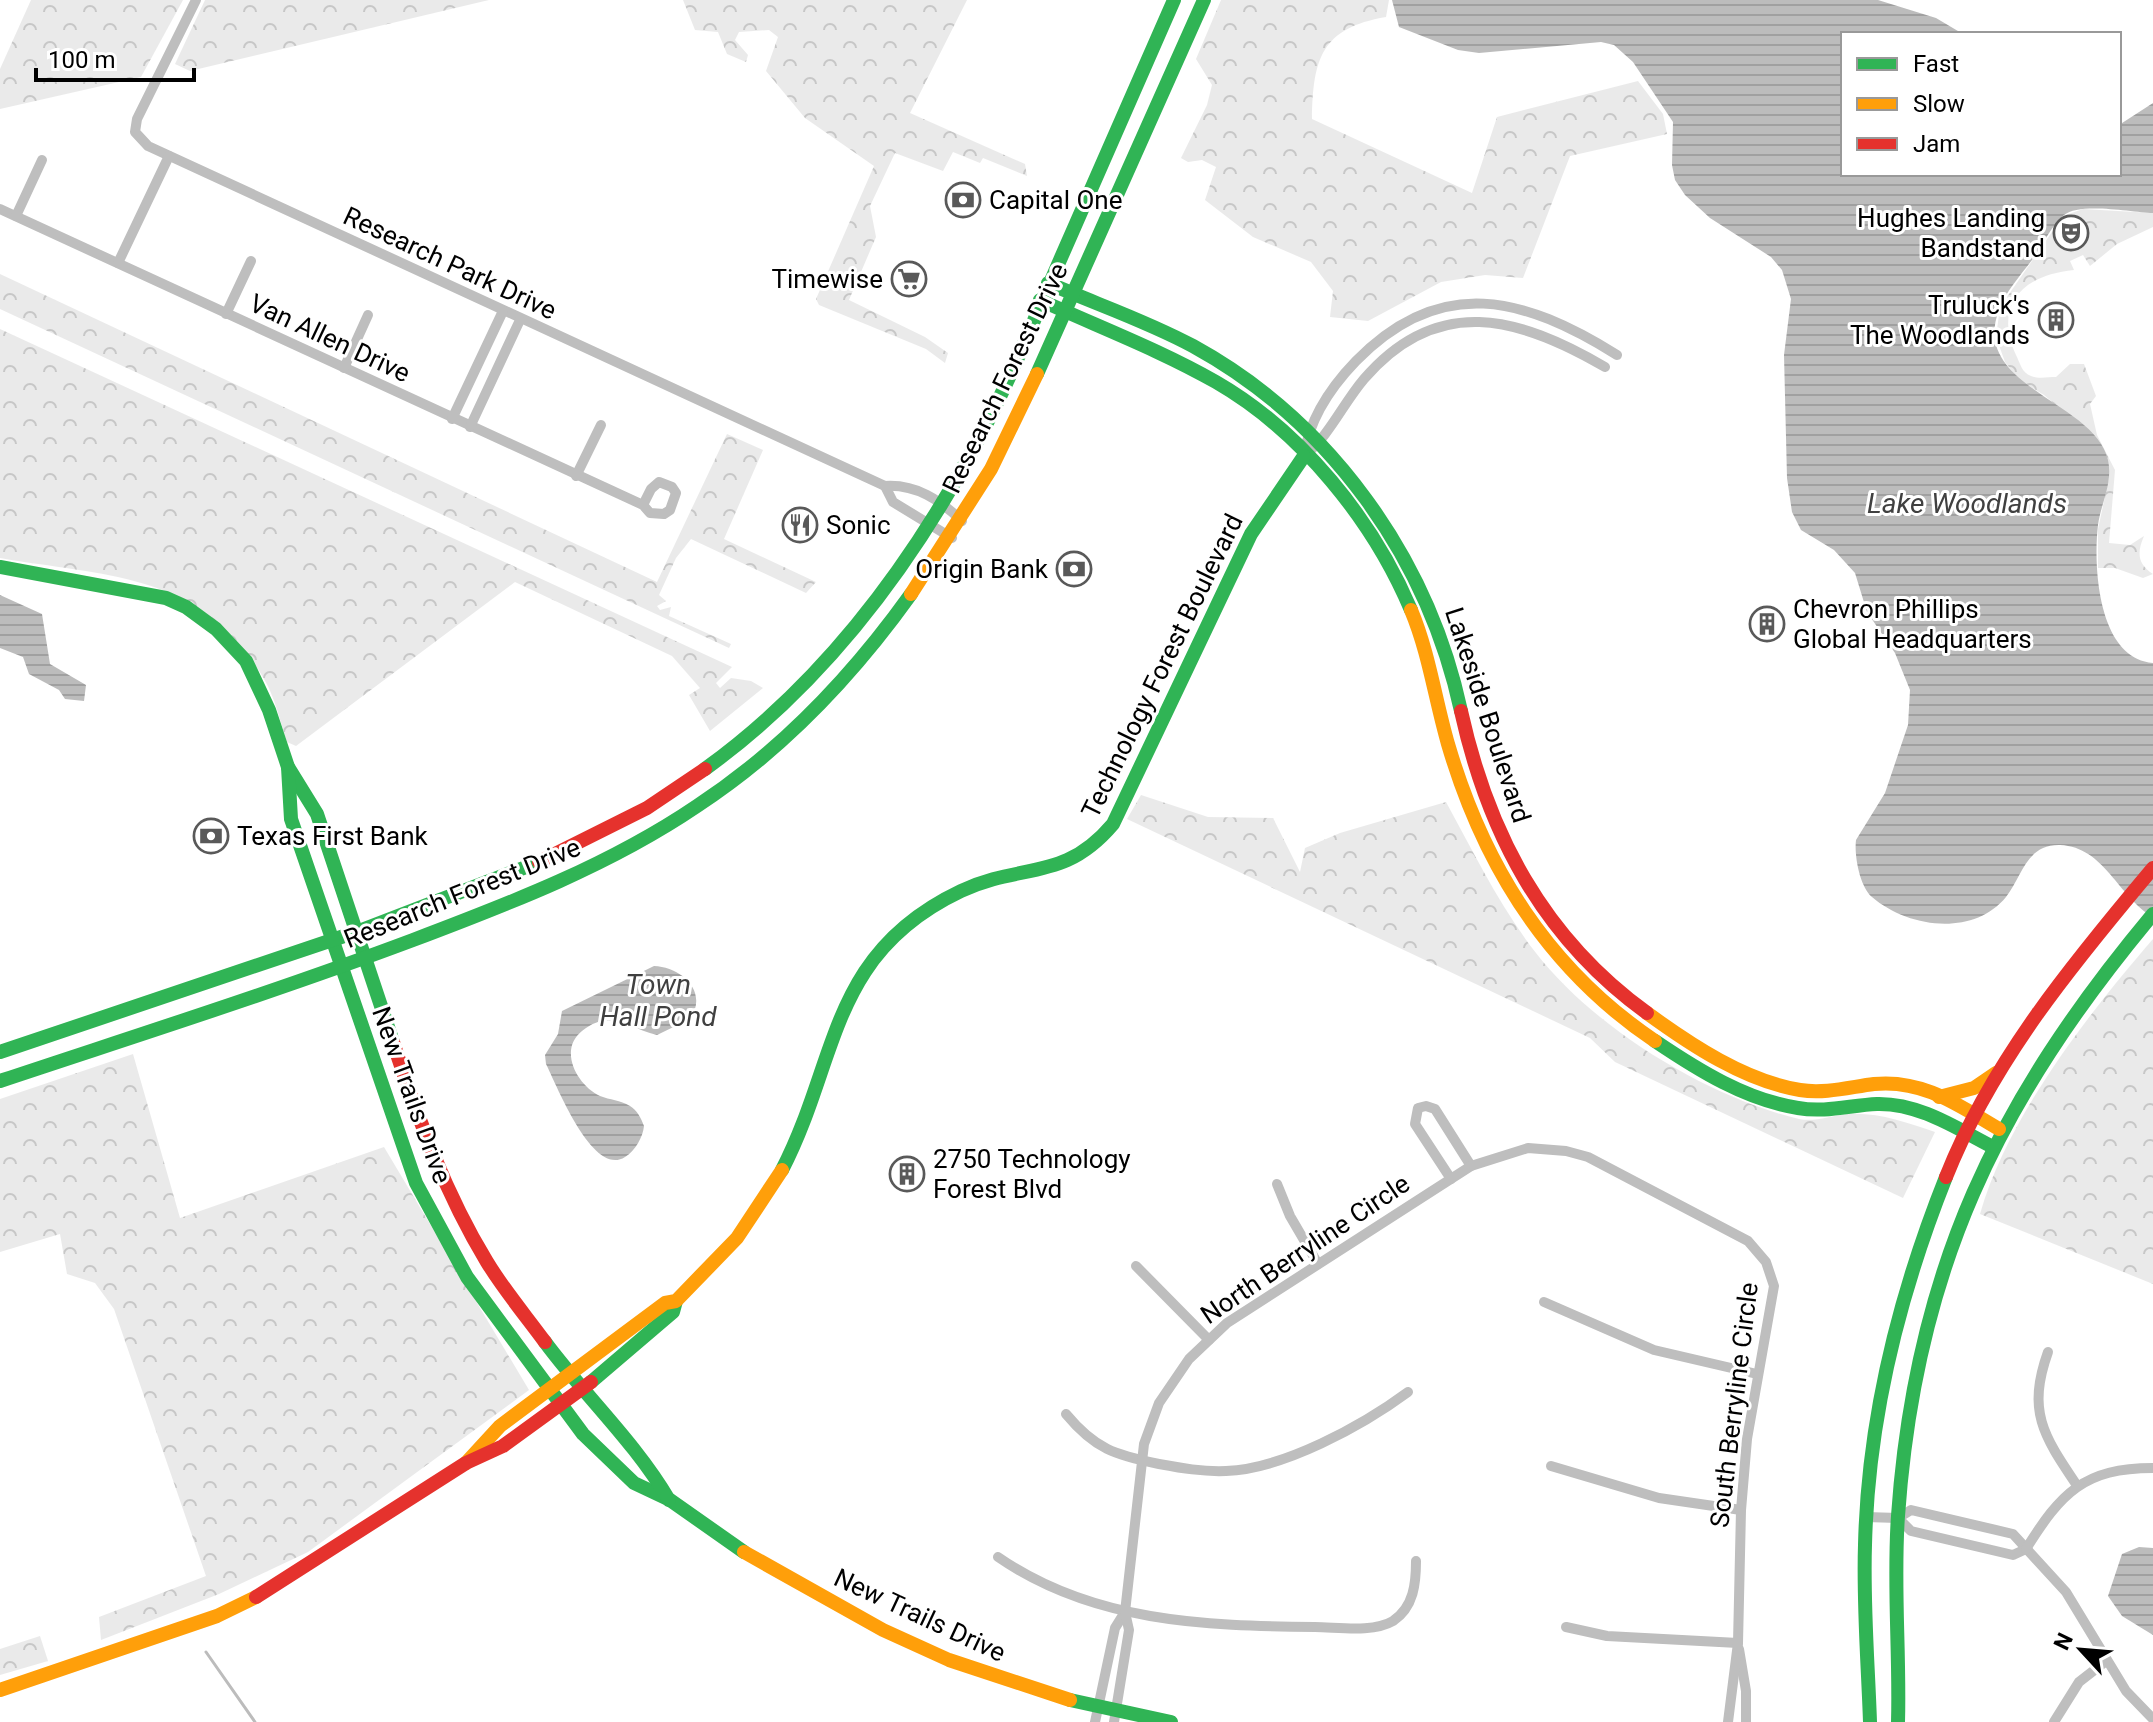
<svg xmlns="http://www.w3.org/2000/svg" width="2153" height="1722" font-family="Roboto,sans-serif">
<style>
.forest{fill:url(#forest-crowns)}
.water{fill:url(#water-rules)}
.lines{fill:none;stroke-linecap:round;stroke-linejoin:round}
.stream{stroke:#bcbcbc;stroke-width:3}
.street{stroke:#bebebe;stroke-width:10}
.fast{stroke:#30b455;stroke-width:14}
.slow{stroke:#ff9f0a;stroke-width:14}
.jam{stroke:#e5322d;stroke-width:14}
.labels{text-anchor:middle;stroke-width:6;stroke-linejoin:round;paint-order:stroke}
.poi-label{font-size:26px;fill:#000;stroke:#fff;text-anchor:start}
.street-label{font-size:26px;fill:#000;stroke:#fff}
.water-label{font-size:28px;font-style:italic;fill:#404040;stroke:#fff}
</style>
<defs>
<pattern id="forest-crowns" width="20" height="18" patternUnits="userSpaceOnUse" patternTransform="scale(2)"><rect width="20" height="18" fill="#eaeaea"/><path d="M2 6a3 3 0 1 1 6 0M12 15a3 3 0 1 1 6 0" fill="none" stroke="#c7c7c7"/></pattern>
<pattern id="water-rules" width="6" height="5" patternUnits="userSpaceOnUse" patternTransform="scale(2)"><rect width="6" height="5" fill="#bcbcbc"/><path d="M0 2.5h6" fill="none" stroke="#a0a0a0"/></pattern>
</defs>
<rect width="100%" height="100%" fill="#fff"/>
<g class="forest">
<polygon points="31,0 183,0 141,77 0,109 0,69"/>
<polygon points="205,0 489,0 190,71 175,64"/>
<polygon points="683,0 967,0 910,113 1025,164 1027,176 983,158 980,163 953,152 943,171 895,153 870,206 876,237 849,300 925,337 948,353 945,363 926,349 819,305 816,299 874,166 805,118 766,71 778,37 769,30 739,32 735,40 748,55 746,62 727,54 718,32 695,30"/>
<path d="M 1221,0 L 1389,0 L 1386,17 C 1321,28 1313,59 1312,119 L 1472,193 L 1497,117 L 1638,81 L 1663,114 L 1667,134 L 1570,156 L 1523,278 L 1485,275 L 1441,282 L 1368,321 L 1330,317 L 1333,291 L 1311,262 L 1253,237 L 1205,200 L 1216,167 L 1202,160 L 1188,162 L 1181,158 L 1207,105 L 1212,85 L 1196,59 Z"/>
<path d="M 2083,209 L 2153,213 L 2153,227 L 2117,244 L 2090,266 L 2083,255 L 2070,261 L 2074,270 C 2023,275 1993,304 2016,355 C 2020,363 2022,373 2031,376 C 2038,379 2048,377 2056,377 L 2070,364 L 2084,364 L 2096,396 L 2090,404 L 2097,435 L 2115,470 L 2109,543 L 2130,545 L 2144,536 C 2137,552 2137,564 2153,574 L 2143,578 L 2115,568 L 2098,568 L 2098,529 L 2109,478 L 2093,436 L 2044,395 L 2019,380 L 2005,362 L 1996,337 L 2000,307 L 2063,216 Z"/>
<polygon points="0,274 657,582 727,434 763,450 724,539 816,582 806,593 691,539 676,558 659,595 666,601 657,606 660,610 671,607 669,616 731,644 729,648 0,309"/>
<path d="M 0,329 L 732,667 L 716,683 L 720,688 L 731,678 L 751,681 L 763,688 L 710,731 L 689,695 L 700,688 L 672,656 L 515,582 L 296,746 L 287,742 C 280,722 275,697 264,679 C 202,572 109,577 0,558 Z"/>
<path d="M 1141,795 L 1208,817 L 1273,818 L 1300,872 L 1305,848 L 1340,833 L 1446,802 C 1474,853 1500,907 1536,953 C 1594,1028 1707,1097 1799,1119 C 1814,1122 1831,1116 1847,1114 C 1878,1112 1905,1122 1935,1132 L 1903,1198 L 1615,1062 L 1590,1038 L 1127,819 Z"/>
<path d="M 2153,939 L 2153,1284 L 1980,1214 C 2007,1118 2088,1014 2153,939 Z"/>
<polygon points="133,1054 180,1218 384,1147 529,1390 308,1552 219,1594 101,1640 99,1617 206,1576 114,1309 95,1283 67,1274 60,1234 0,1252 0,1099"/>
<polygon points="40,1636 48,1661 0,1675 0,1649"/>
</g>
<g class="water">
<path d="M 1392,0 L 1878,0 L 1936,18 L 1963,34 L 1843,34 L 1843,174 L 2119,174 L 2119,125 L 2153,103 L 2153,213 C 2132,212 2079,202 2064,215 C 2051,226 2042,246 2032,260 C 2021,275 2005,292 1999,310 C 1969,387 2095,401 2108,460 C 2113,483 2101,503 2098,525 C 2093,566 2098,659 2153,663 L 2153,917 C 2118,897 2105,847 2060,845 C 2026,844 2022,877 2006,897 C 1973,937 1908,928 1872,897 C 1860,887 1854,856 1856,840 L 1885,793 L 1908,725 L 1910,690 L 1895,653 L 1867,612 L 1855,573 L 1834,550 L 1801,530 L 1792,512 L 1787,478 L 1784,355 L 1791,299 L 1782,270 L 1771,257 L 1710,218 L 1685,195 L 1675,180 L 1672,165 L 1673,122 L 1633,62 L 1614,45 L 1601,42 L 1479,53 L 1458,50 L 1399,27 Z"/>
<polygon points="0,595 42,614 50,664 86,685 84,701 65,699 59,690 29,674 23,657 0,648"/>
<path d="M 654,966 C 681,967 709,991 690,1019 L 657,1035 C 627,1028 611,1008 582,1031 C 558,1050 577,1085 600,1096 C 610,1100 620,1100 630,1106 C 637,1110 641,1118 644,1126 C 643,1137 635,1151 625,1157 C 593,1178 557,1086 546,1064 L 545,1055 L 558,1034 L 562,1011 Z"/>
<polygon points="2139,1547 2153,1548 2153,1635 2122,1616 2108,1596 2122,1554"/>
</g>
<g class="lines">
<polyline class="stream" points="206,1652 255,1722"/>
<g class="street">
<path d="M 196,0 L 137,119 L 135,132 L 148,146 L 885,486 C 916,484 940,500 962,521"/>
<polyline points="0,209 643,505 650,513 664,514 670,510 676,493 672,487 659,482 651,489 643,505"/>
<polyline points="16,216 42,160"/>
<polyline points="118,263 169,156"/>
<polyline points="226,314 251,261"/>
<polyline points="344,368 368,315"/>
<polyline points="452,419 503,311"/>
<polyline points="470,427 520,320"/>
<path d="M 1304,456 C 1309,419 1330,388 1356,361 C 1441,274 1524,297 1617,355"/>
<path d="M 1304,456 C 1330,435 1342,405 1364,379 C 1437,294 1518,316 1605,367"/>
<polyline points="576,476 601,425"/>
<polyline points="885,486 893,502 952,538"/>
<polyline points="1451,1179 1415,1124 1418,1108 1426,1106 1435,1109 1471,1166"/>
<polyline points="1277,1184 1290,1216 1318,1264"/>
<polyline points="1136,1266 1209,1340"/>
<polyline points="1544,1302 1654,1350 1757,1374"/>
<path d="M 2048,1352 C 2027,1411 2043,1435 2076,1484"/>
<path d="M 1066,1414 C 1095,1449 1115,1455 1159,1464 C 1181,1468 1203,1472 1226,1471 C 1283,1469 1362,1426 1408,1392"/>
<polyline points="1551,1466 1659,1498 1741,1510"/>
<polyline points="1866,1517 1898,1518 1911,1510 2013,1534 2066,1592 2126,1691 2153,1719"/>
<polyline points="1898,1518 1911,1531 2013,1555 2026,1549"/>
<path d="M 2026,1549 C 2061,1493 2084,1468 2153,1468"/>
<path d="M 998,1557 C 1092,1622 1204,1626 1315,1627 C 1337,1627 1373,1633 1393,1621 C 1414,1607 1416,1583 1416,1561"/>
<polyline points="1566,1627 1607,1636 1738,1643"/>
<polyline points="1739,1649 1746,1691 1746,1722"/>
<polyline points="1095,1722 1115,1628 1125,1612"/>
<polyline points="1114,1722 1129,1630 1125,1612 1144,1444 1159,1403 1189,1359 1227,1323 1471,1166 1528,1148 1566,1151 1588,1157 1748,1241 1766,1262 1774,1286 1747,1439 1741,1510 1738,1643 1728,1722"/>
<polyline points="2054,1722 2079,1682 2106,1661"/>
</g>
<g class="fast">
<path d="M 1048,283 C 1096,304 1147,321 1193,346 C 1330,421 1428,558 1461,711"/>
<path d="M 1040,300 C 1099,327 1160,350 1216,382 C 1301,431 1373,520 1411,610"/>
<polyline points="1037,374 1204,0"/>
<polyline points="0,567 166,598 186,607 216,629 246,661 269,710 288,767 317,814 393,1042"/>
<polyline points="288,767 291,819 416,1183 467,1277 583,1434 634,1483 670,1500 744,1552"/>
<path d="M 705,769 C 831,678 925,547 994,409 C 1018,361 1038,310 1060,260 C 1098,173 1136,87 1174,0"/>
<path d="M 1655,1041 C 1698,1070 1746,1100 1798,1108 C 1825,1113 1851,1105 1877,1104 C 1919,1103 1956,1128 1991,1146"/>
<polyline points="0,1052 359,931 539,862"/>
<path d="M 0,1081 C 138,1035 277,991 413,940 C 511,903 610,865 697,806 C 781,751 853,675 911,594"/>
<path d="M 782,1170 C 839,1060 828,954 961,891 C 1022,862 1063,883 1113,824 L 1251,534 L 1304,456"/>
<path d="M 545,1342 C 585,1396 635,1442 669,1500"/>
<polyline points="591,1382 673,1312 676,1301"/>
<polyline points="1070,1700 1171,1722"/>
<path d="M 1870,1722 C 1868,1663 1863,1604 1865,1545 C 1868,1417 1899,1295 1946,1177"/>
<path d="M 1898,1722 C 1900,1653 1893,1584 1898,1516 C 1915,1270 1997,1101 2153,914"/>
</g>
<g class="slow">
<polyline points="911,594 991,469 1037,374"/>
<path d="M 1411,610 C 1429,653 1435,699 1448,744 C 1484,867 1548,969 1655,1041"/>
<path d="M 1647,1013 C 1691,1045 1745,1081 1800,1090 C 1825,1094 1850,1087 1874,1084 C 1923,1079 1958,1105 1999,1129"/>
<polyline points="1939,1097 1974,1088 1996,1073"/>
<polyline points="466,1463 500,1426 665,1303 676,1301 737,1238 782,1170"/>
<polyline points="744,1552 883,1630 949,1660 1070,1700"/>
<polyline points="0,1690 217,1616 256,1597"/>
</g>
<g class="jam">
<path d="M 1461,711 C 1488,833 1543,938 1647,1013"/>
<polyline points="539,862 647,808 705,769"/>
<path d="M 393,1042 C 418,1118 445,1193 487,1262 C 504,1290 526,1316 545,1342"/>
<path d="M 1946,1177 C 1992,1061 2074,962 2153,868"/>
<polyline points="256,1597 466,1463 503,1446 591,1382"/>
</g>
</g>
<defs>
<g id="bank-ring" transform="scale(1.8)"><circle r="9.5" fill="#fff" stroke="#595959" stroke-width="1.5"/><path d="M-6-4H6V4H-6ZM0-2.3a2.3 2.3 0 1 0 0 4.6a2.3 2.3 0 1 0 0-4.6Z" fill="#595959"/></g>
<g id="theatre-ring" transform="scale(1.8)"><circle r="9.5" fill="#fff" stroke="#595959" stroke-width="1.5"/><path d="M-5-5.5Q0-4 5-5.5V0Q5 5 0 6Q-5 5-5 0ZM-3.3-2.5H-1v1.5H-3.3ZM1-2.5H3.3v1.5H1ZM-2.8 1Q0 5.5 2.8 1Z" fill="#595959"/></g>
<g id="supermarket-ring" transform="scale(1.8)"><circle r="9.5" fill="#fff" stroke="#595959" stroke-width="1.5"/><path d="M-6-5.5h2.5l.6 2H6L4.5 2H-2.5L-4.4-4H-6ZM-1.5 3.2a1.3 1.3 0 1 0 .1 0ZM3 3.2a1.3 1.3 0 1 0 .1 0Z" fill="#595959"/></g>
<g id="building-ring" transform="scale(1.8)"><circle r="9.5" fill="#fff" stroke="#595959" stroke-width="1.5"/><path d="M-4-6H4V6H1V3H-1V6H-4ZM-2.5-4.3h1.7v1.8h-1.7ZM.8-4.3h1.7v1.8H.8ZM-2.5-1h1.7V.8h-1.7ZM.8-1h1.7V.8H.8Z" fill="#595959"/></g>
<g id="restaurant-ring" transform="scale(1.8)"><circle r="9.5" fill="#fff" stroke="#595959" stroke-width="1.5"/><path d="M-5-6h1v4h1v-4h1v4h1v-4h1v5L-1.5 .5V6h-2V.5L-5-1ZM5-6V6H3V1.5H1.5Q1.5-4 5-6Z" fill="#595959"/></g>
</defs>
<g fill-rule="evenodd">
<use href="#bank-ring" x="963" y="200"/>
<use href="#theatre-ring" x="2071" y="233"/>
<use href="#supermarket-ring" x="909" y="279"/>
<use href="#building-ring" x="2056" y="320"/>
<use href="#restaurant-ring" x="800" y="525"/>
<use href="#bank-ring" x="1074" y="569"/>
<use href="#building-ring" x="1767" y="624"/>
<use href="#bank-ring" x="211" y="836"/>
<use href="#building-ring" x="907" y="1174"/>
</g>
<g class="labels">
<g class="poi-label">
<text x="989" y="209">Capital One</text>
<text x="2045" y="227" text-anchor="end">Hughes Landing<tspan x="2045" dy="30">Bandstand</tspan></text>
<text x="883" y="288" text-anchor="end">Timewise</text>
<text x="2030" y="314" text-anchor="end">Truluck's<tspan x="2030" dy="30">The Woodlands</tspan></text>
<text x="826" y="534">Sonic</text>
<text x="1048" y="578" text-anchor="end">Origin Bank</text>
<text x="1793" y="618">Chevron Phillips<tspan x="1793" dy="30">Global Headquarters</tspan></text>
<text x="237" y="845">Texas First Bank</text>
<text x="933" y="1168">2750 Technology<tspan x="933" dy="30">Forest Blvd</tspan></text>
</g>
<g class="street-label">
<text transform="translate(450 263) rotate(25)" y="9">Research Park Drive</text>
<text transform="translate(330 338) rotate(25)" y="9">Van Allen Drive</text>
<text transform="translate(1005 378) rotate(-64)" y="9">Research Forest Drive</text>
<text transform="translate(1162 666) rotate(-64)" y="9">Technology Forest Boulevard</text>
<text transform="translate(1488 715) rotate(72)" y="9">Lakeside Boulevard</text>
<text transform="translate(462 893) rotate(-22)" y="9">Research Forest Drive</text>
<text transform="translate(412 1095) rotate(70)" y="9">New Trails Drive</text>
<text transform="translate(1305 1249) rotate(-34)" y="9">North Berryline Circle</text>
<text transform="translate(1734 1405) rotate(-83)" y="9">South Berryline Circle</text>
<text transform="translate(920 1615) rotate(25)" y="9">New Trails Drive</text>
</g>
<g class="water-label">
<text x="1967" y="513">Lake Woodlands</text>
<text x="658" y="994">Town<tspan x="658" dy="32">Hall Pond</tspan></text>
</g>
</g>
<rect x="1841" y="32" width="280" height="144" fill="#ffffff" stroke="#999999" stroke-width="2"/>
<rect x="1857" y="58" width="40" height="12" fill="#30b455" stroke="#999999" stroke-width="2"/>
<text x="1913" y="72" font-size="24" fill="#000000">Fast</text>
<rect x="1857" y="98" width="40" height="12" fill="#ff9f0a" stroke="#999999" stroke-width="2"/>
<text x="1913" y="112" font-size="24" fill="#000000">Slow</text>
<rect x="1857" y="138" width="40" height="12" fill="#e5322d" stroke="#999999" stroke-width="2"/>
<text x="1913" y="152" font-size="24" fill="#000000">Jam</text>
<g transform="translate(2081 1650) rotate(296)" stroke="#ffffff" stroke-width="6" paint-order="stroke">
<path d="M0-6L14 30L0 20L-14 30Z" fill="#000000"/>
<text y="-12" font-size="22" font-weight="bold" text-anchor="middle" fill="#000000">N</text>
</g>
<path d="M36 68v12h158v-12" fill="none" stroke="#000000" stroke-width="4"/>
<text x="48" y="68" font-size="24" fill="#000000" stroke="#ffffff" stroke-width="6" paint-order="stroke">100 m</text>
</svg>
